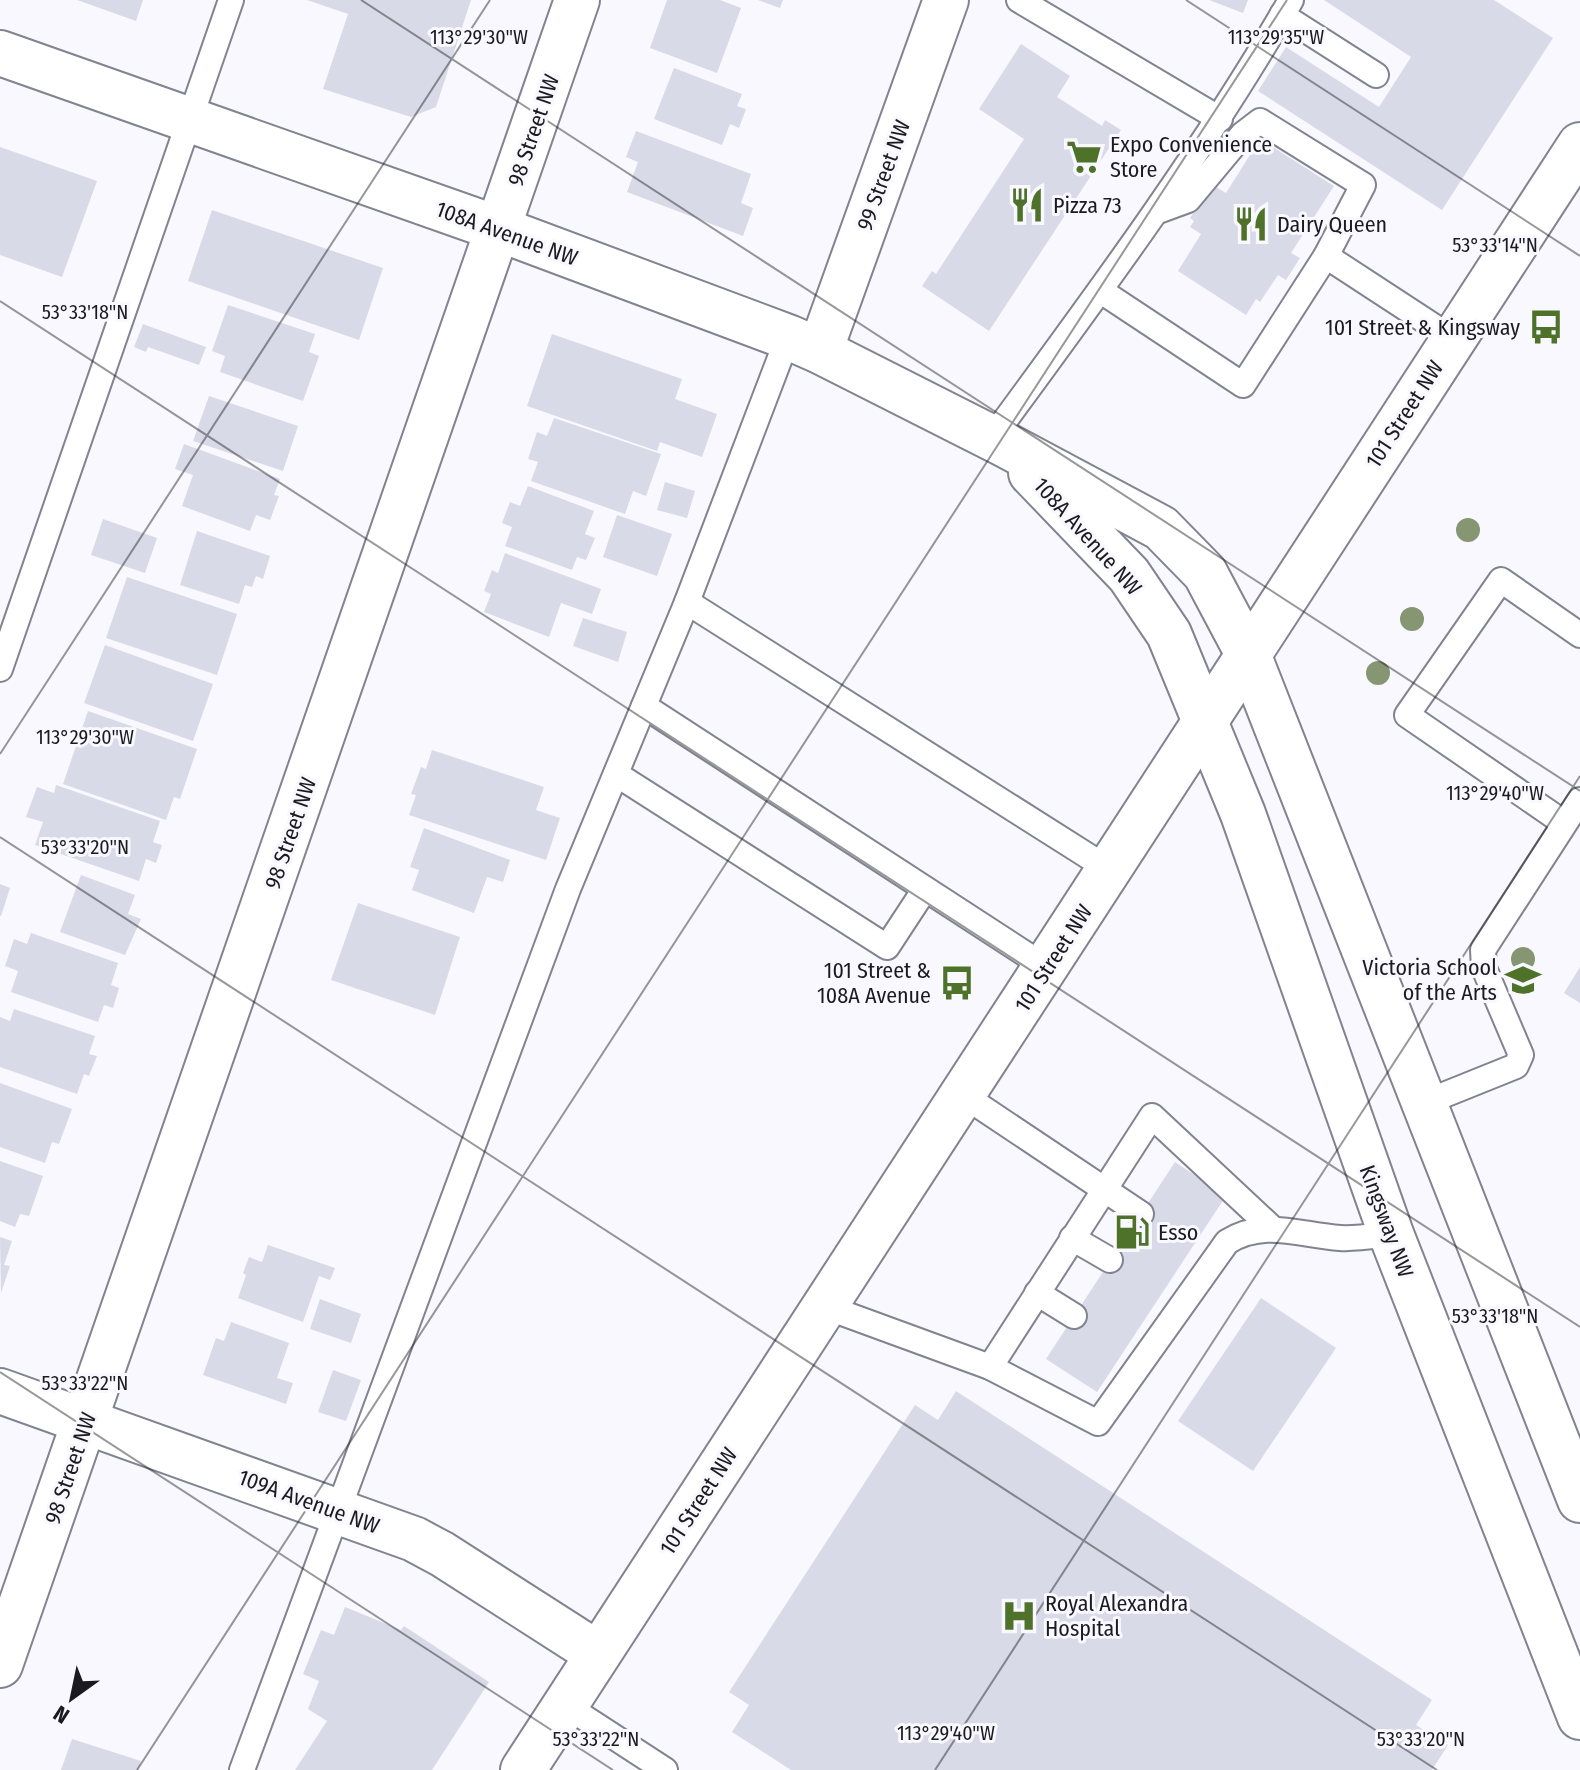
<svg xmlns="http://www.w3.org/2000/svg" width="1580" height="1770" font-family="'Fira Sans Condensed',sans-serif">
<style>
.building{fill:#d9dae8}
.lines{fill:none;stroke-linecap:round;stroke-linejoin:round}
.lane-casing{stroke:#828390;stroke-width:28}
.street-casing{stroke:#828390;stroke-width:48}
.secondary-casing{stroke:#828390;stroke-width:48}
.lane{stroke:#fff;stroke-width:24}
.street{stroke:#fff;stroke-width:44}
.secondary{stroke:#fff;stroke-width:44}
.tree{fill:#869672}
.ticks{fill:none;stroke:#1a1a1f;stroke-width:2;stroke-opacity:0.45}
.labels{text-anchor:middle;stroke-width:6;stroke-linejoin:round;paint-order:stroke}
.street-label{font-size:22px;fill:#1a1a1f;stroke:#f8f8fe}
.poi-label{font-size:22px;fill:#1a1a1f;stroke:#f8f8fe;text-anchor:start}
.ticks-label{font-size:20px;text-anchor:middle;fill:#1a1a1f;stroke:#f8f8fe;stroke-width:6;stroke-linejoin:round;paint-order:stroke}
</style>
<rect width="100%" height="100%" fill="#f8f8fe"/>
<g class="building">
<polygon points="77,0 143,0 136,21"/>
<polygon points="307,0 471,0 436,107 411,117 323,89 348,14"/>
<polygon points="667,0 720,0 741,8 717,73 650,48"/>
<polygon points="758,0 783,0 780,8"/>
<polygon points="1209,0 1248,0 1243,13"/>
<polygon points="1324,0 1494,0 1553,38 1442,210 1258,91 1286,47 1379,107 1411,57"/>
<polygon points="1021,44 1070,76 1057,97 1102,126 1105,120 1121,130 989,331 922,286 932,271 936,274 1024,139 979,109"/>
<polygon points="674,68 742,94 737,106 746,109 739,128 730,124 722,145 654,119"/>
<polygon points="636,131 751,174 741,203 753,208 743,236 627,192 638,162 626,157"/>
<polygon points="1260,139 1334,186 1291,253 1300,258 1286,280 1278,275 1260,302 1256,299 1246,315 1178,271 1201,234 1190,227 1194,221 1190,218 1208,191 1212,193 1216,187 1226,193"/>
<polygon points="0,147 97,181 62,277 0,255"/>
<polygon points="212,210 383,268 359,340 188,281"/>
<polygon points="228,305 315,334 309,352 319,356 303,401 220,372 225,356 212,351"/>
<polygon points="143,324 206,347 199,365 148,347 146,352 134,347"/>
<polygon points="552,334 682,379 675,399 717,414 702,457 660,442 657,451 527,406"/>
<polygon points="209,396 298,426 283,471 193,441"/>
<polygon points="554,418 661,454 646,496 633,491 625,514 531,481 538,462 528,459 537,432 547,436"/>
<polygon points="184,444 280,479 274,495 279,496 270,520 256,515 250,531 182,506 193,475 175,469"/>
<polygon points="665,482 695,491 687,518 657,510"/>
<polygon points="528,486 594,511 585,534 595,538 586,560 577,557 572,570 505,546 512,527 502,523 510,502 520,506"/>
<polygon points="617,515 672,534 657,576 603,557"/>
<polygon points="103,519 157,538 145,573 91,555"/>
<polygon points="197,531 270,556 263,579 256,576 252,587 245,585 239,604 180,585"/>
<polygon points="505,553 601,589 592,614 561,603 549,637 484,612 491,594 484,591 492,570 498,573"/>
<polygon points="127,577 237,614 217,675 106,638"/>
<polygon points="583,618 627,632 618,662 573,646"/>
<polygon points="105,645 213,684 193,741 84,703"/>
<polygon points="88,711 197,749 180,799 174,797 166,820 63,784"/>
<polygon points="432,750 544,787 536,810 560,818 546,860 409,815 416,795 411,794 421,767 426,769"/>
<polygon points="56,785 160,821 153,842 162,845 156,863 146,859 139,881 35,845 43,822 26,817 37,787 54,793"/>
<polygon points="424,828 510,860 503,882 487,877 474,913 412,890 419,870 410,867"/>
<polygon points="81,875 135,895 128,914 141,919 125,955 60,932"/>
<polygon points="0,884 10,888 1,916 0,916"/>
<polygon points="358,903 460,937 435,1015 331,980"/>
<polygon points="31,933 118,963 111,985 119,988 113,1008 104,1005 98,1022 11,992 18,971 5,966 14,939 27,944"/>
<polygon points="1580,967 1580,1003 1564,993"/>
<polygon points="14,1009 95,1036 89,1054 97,1056 89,1076 84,1074 77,1094 0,1067 0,1017 10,1021"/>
<polygon points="0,1083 72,1109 59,1144 52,1142 45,1163 0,1147"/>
<polygon points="0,1161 43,1176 29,1216 20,1214 15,1227 0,1221"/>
<polygon points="1175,1162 1226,1196 1097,1392 1046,1359"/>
<polygon points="0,1237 12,1241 4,1265 10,1266 1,1293"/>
<polygon points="268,1245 335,1268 330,1280 319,1276 303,1322 238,1298 246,1275 243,1273 249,1257 262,1262"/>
<polygon points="1261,1298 1336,1348 1253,1471 1178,1421"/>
<polygon points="320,1299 361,1314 351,1343 310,1329"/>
<polygon points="231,1322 289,1343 277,1378 293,1383 286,1404 203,1375 216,1338 224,1341"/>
<polygon points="333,1370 361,1380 346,1421 318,1412"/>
<polygon points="956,1391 1432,1700 1416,1725 1448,1745 1432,1770 791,1770 732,1732 749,1705 729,1692 915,1405 938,1420"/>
<polygon points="345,1607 401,1630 404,1626 489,1682 432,1770 295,1770 327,1721 308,1709 319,1681 303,1674 321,1630 334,1635"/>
<polygon points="72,1739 141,1761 138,1770 61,1770"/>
</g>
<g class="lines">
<g class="lane-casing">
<g id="lane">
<polyline points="1019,0 1220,119"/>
<polyline points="1282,15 1376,75"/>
<polyline points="1158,211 1188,200 1243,134 1260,121 1363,185 1326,256"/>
<polyline points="1101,291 1243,385 1326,256 1453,339"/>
<path d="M 992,438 C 1097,295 1202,154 1291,0"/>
<polyline points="687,602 1110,870"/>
<polyline points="0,669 231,0"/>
<polyline points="644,706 1047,968"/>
<polyline points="616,774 887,947 925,889"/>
<polyline points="1564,823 1407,715 1501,580 1580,635"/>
<polyline points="963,1095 1141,1214"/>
<polyline points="1424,1103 1516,1066 1521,1055 1484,968 1483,950 1580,800"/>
<polyline points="1072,1238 1110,1260"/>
<polyline points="1037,1293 1074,1316"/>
<path d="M 826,1307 L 990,1367 L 1098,1423 L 1227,1242 C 1264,1219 1299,1235 1340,1238 C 1356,1239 1374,1236 1391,1234"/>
<polyline points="990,1367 1152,1116 1273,1229"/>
<polyline points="565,1705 665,1770"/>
<polyline points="242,1770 568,889 687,602 788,337"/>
</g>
</g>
<g class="street-casing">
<g id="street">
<polyline points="820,351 946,0"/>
<polyline points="0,1391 414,1539 442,1554 598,1654"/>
<polyline points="0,1665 577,0"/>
</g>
</g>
<g class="secondary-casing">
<g id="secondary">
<polyline points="0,53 499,229 788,337 820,351 1002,443 1161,528 1205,573 1248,654 1580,1500"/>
<polyline points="1031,473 1129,575 1169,634 1243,814 1391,1234 1580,1717"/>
<polyline points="523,1770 1580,145"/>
</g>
</g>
<use href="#lane" class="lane"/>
<use href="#street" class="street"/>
<use href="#secondary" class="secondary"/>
</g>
<g class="tree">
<circle cx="1468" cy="530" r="12"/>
<circle cx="1412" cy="619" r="12"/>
<circle cx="1378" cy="673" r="12"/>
<circle cx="1523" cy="959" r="12"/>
</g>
<path class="ticks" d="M 361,0 L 1580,791M 1186,0 L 1580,256M 0,301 L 1580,1327M 0,754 L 490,0M 0,837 L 1437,1770M 0,1372 L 613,1770M 137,1770 L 1287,0M 935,1770 L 1580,776"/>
<defs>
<g id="supermarket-bare" transform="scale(2.76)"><path d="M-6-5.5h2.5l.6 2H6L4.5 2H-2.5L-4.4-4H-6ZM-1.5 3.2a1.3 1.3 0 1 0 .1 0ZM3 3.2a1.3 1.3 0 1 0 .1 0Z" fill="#4f722b" stroke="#f8f8fe" stroke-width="2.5" paint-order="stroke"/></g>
<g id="restaurant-bare" transform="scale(2.76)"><path d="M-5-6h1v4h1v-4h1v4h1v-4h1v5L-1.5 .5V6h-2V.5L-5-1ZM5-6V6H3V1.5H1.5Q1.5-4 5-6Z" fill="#4f722b" stroke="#f8f8fe" stroke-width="2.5" paint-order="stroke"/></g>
<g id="bus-bare" transform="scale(2.76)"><path d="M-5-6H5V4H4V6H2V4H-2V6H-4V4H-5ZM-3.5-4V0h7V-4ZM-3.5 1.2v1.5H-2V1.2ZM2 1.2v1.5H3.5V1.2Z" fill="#4f722b" stroke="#f8f8fe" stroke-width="2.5" paint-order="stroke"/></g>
<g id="school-bare" transform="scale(2.76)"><path d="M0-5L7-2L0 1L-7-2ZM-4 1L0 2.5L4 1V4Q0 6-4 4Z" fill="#4f722b" stroke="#f8f8fe" stroke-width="2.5" paint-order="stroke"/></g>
<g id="fuel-bare" transform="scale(2.76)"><path d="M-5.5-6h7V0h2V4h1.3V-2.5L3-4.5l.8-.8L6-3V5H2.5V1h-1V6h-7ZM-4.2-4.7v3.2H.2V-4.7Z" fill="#4f722b" stroke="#f8f8fe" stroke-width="2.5" paint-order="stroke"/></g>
<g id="hospital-bare" transform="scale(2.76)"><path d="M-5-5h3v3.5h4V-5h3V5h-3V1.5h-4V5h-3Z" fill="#4f722b" stroke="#f8f8fe" stroke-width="2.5" paint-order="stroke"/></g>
</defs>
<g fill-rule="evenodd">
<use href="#supermarket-bare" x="1084" y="157"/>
<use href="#restaurant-bare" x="1027" y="205"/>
<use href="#restaurant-bare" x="1251" y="224"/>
<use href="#bus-bare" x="1546" y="327"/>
<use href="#school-bare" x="1523" y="980"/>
<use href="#bus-bare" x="957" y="983"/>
<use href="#fuel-bare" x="1132" y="1232"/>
<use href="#hospital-bare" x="1019" y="1616"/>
</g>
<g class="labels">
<g class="street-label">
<text transform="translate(533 130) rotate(-71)" y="8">98 Street NW</text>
<text transform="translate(883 175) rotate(-70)" y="8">99 Street NW</text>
<text transform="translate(507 233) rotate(20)" y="8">108A Avenue NW</text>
<text transform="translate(1404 414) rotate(-57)" y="8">101 Street NW</text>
<text transform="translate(1088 536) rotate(48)" y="8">108A Avenue NW</text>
<text transform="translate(290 833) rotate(-71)" y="8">98 Street NW</text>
<text transform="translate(1053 958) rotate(-57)" y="8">101 Street NW</text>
<text transform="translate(1387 1221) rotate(70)" y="8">Kingsway NW</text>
<text transform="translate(70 1468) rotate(-71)" y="8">98 Street NW</text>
<text transform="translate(309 1501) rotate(20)" y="8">109A Avenue NW</text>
<text transform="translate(698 1501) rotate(-57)" y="8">101 Street NW</text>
</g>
<g class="poi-label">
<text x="1110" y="152">Expo Convenience<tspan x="1110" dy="25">Store</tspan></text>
<text x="1053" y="213">Pizza 73</text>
<text x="1277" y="232">Dairy Queen</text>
<text x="1520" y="335" text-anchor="end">101 Street &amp; Kingsway</text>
<text x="1497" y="975" text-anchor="end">Victoria School<tspan x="1497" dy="25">of the Arts</tspan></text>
<text x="931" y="978" text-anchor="end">101 Street &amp;<tspan x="931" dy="25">108A Avenue</tspan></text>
<text x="1158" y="1240">Esso</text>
<text x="1045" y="1611">Royal Alexandra<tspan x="1045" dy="25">Hospital</tspan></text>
</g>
</g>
<g class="ticks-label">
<text x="479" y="44">113°29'30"W</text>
<text x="1276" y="44">113°29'35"W</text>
<text x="1495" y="252">53°33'14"N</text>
<text x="85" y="319">53°33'18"N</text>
<text x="85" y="744">113°29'30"W</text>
<text x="1495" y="800">113°29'40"W</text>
<text x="85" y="854">53°33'20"N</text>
<text x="1495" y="1323">53°33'18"N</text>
<text x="85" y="1390">53°33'22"N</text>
<text x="946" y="1740">113°29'40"W</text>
<text x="596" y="1746">53°33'22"N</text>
<text x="1421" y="1746">53°33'20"N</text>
</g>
<g transform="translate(72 1698) rotate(213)" stroke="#f8f8fe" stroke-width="6" paint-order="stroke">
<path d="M0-6L14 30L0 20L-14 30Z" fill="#1a1a1f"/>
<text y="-12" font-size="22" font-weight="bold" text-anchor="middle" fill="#1a1a1f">N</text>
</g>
</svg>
